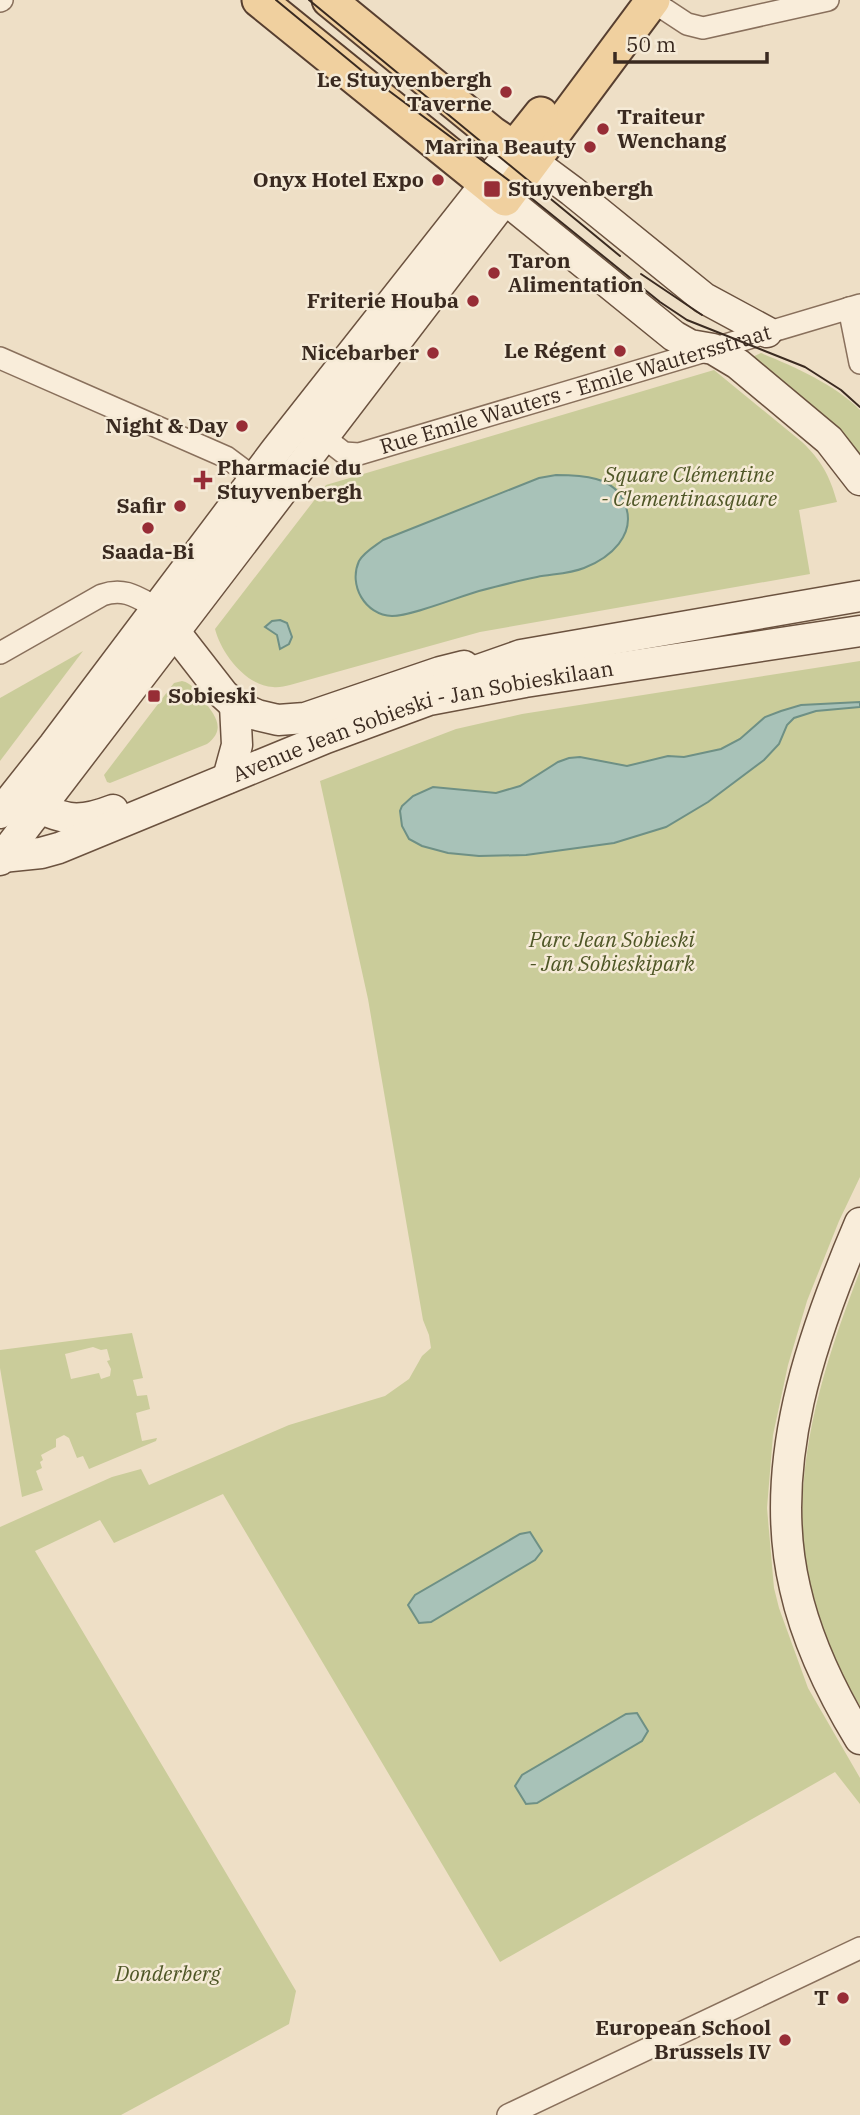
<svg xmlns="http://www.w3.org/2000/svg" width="860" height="2115" font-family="'IBM Plex Serif',serif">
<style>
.green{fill:#cacc9a;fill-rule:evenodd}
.water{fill:#a8c2b8;stroke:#6e9085;stroke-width:2}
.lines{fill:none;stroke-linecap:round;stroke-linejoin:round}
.street-casing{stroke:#89705c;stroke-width:24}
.secondary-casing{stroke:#6b523f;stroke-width:33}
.primary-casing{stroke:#573f30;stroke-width:37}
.street{stroke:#f9edda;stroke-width:21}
.secondary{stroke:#f9edda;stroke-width:30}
.primary{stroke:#f0d09f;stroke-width:33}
.tram{stroke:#3a2a20;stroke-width:2}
.poi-dot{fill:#972d36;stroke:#f5ead6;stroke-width:2.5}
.labels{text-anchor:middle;stroke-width:5;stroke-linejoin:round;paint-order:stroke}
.poi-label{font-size:21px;font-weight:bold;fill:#3a2a20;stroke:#f5ead6;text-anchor:end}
.street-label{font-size:21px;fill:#3a2a20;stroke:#f5ead6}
.park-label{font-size:21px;font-style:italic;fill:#4e5626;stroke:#f5ead6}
</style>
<rect width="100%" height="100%" fill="#eedfc6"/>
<g class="green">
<path d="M 761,353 C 795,367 834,384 860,410 L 860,457 L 750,358 Z"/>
<path d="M 714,370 L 802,442 C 821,460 830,476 837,502 L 799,510 L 810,574 L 480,632 L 290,685 C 285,686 278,688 273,687 C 246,686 221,653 215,629 L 326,485 Z"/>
<polygon points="83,651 0,761 0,698"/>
<polygon points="860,661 860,1177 839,1221 807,1301 788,1365 773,1435 767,1508 774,1588 779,1608 808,1688 860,1778 860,1804 835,1772 500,1962 223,1494 114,1543 100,1520 35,1551 296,1991 289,2024 121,2115 0,2115 0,1527 112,1477 141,1469 149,1485 289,1425 385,1396 409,1379 422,1356 431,1348 429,1335 423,1320 368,999 320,781 456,729 522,714"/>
<path d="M 182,681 C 192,683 197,692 203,700 C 215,715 227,729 207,744 L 110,783 L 107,782 L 104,775 L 174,683 Z"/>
<path d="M 860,1271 L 860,1706 C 831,1656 806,1599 803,1541 C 797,1447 827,1356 860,1271 Z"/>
<path d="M 132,1333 L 143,1378 L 133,1380 L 137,1396 L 147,1395 L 150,1409 L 136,1413 L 142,1441 L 157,1438 L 156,1441 L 89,1469 L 83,1456 L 77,1458 L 69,1438 L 64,1435 L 56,1439 L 56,1447 L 41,1455 L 43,1460 L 40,1462 L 42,1468 L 36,1471 L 43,1490 L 22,1497 L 0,1368 L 0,1350 ZM 93,1347 L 101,1350 L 107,1349 L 110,1360 L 107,1361 L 111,1369 L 110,1376 L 101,1379 L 99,1373 L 71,1379 L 65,1354 Z"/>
</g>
<g class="water">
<path d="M 556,475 C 581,475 615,476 625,504 C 637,535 610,558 584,568 C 569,574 552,574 537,577 C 517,581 498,586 479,591 C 458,597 411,616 392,616 C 365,615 348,585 359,561 C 364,552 375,546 383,540 L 539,478 Z"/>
<polygon points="280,620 287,623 292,637 289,644 280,649 277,635 265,627 272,621"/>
<polygon points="860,702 860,707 816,711 794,718 787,725 779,744 764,760 708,802 666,827 614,843 526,855 479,856 448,853 422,846 409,839 402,826 400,811 402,806 413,796 433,787 496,793 520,786 558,762 569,758 580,757 627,766 668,756 684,757 721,749 740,739 765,717 781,711 801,705"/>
<polygon points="530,1532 542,1551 535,1560 431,1622 419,1623 408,1605 415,1595 520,1534"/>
<polygon points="637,1713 648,1731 642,1741 537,1803 526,1804 515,1786 522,1775 626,1714"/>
</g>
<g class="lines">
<g class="street-casing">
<g id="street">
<polyline points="0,1 2,0"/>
<polyline points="652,1 687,24 703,28 828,0"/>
<polyline points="849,308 860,363"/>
<polyline points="0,358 226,457 265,486"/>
<path id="s1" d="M 313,429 L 344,453 L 359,454 L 860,305"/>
<path d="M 0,653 L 102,595 C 124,587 137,597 157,608"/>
<polyline points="508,2115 860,1948"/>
</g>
</g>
<g class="secondary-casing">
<g id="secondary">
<polyline points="174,631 223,694 235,705 257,715 278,720 305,718 440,672 464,666"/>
<polyline points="447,681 521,655 860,596"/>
<polyline points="228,778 237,745 235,705"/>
<path d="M 24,802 C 62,817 72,826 113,810"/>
<polyline points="0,813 54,745 276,450 514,148 572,191 704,298 767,332"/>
<path id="s2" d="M 0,855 L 2,857 L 41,853 L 59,848 L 326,738 L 429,700 L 525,682 L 860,631"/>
<polyline points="0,860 505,199 674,336 690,345 713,349 738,364 829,440 860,480"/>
<path d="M 860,1223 C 812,1335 766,1465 795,1588 C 807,1642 832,1693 860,1739"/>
</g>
</g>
<g class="primary-casing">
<g id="primary">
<polyline points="259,0 505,199 653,0"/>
<polyline points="329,0 493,134 514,148 541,114"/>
</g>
</g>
<use href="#street" class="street"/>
<use href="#secondary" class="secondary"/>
<use href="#primary" class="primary"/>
<g class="tram">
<polyline points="276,0 361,70 515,185 660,302 687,320 805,367 841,390 860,407"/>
<polyline points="309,0 620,256"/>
<polyline points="641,274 702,315"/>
</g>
</g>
<g class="poi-dot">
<circle cx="506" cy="92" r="7"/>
<circle cx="603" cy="129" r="7"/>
<circle cx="590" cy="147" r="7"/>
<circle cx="438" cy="180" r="7"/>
<rect x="483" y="180" width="18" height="18" rx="3.5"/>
<circle cx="494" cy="273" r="7"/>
<circle cx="473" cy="301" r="7"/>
<circle cx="620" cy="351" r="7"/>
<circle cx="433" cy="353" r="7"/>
<circle cx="242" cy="426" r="7"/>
<path d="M199.5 469.5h7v7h7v7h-7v7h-7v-7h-7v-7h7z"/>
<circle cx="180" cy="506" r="7"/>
<circle cx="148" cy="528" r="7"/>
<rect x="147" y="689" width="14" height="14" rx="3.5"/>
<circle cx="843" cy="1998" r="7"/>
<circle cx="785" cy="2040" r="7"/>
</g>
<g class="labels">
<g class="poi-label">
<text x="492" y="87">Le Stuyvenbergh<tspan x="492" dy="24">Taverne</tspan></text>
<text x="617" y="124" text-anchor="start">Traiteur<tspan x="617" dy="24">Wenchang</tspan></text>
<text x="576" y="154">Marina Beauty</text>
<text x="424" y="187">Onyx Hotel Expo</text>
<text x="508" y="196" text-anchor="start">Stuyvenbergh</text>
<text x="508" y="268" text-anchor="start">Taron<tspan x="508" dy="24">Alimentation</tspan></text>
<text x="459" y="308">Friterie Houba</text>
<text x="606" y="358">Le Régent</text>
<text x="419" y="360">Nicebarber</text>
<text x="228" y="433">Night &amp; Day</text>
<text x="217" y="475" text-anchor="start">Pharmacie du<tspan x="217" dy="24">Stuyvenbergh</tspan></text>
<text x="166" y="513">Safir</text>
<text x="148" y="559" text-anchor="middle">Saada-Bi</text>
<text x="168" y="703" text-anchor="start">Sobieski</text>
<text x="829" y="2005">T</text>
<text x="771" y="2035">European School<tspan x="771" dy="24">Brussels IV</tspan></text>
</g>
<g class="street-label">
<text dy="7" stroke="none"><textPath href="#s1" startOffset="280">Rue Emile Wauters - Emile Wautersstraat</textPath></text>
<text dy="7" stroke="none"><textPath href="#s2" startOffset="448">Avenue Jean Sobieski - Jan Sobieskilaan</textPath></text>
</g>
<g class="park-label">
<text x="689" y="482">Square Clémentine<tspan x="689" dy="24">- Clementinasquare</tspan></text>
<text x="612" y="947">Parc Jean Sobieski<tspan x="612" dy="24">- Jan Sobieskipark</tspan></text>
<text x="168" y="1981">Donderberg</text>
</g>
</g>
<path d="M615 52v10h152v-10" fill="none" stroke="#3a2a20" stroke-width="3.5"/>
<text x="626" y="52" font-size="21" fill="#3a2a20" stroke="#f5ead6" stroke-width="5" paint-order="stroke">50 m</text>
</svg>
